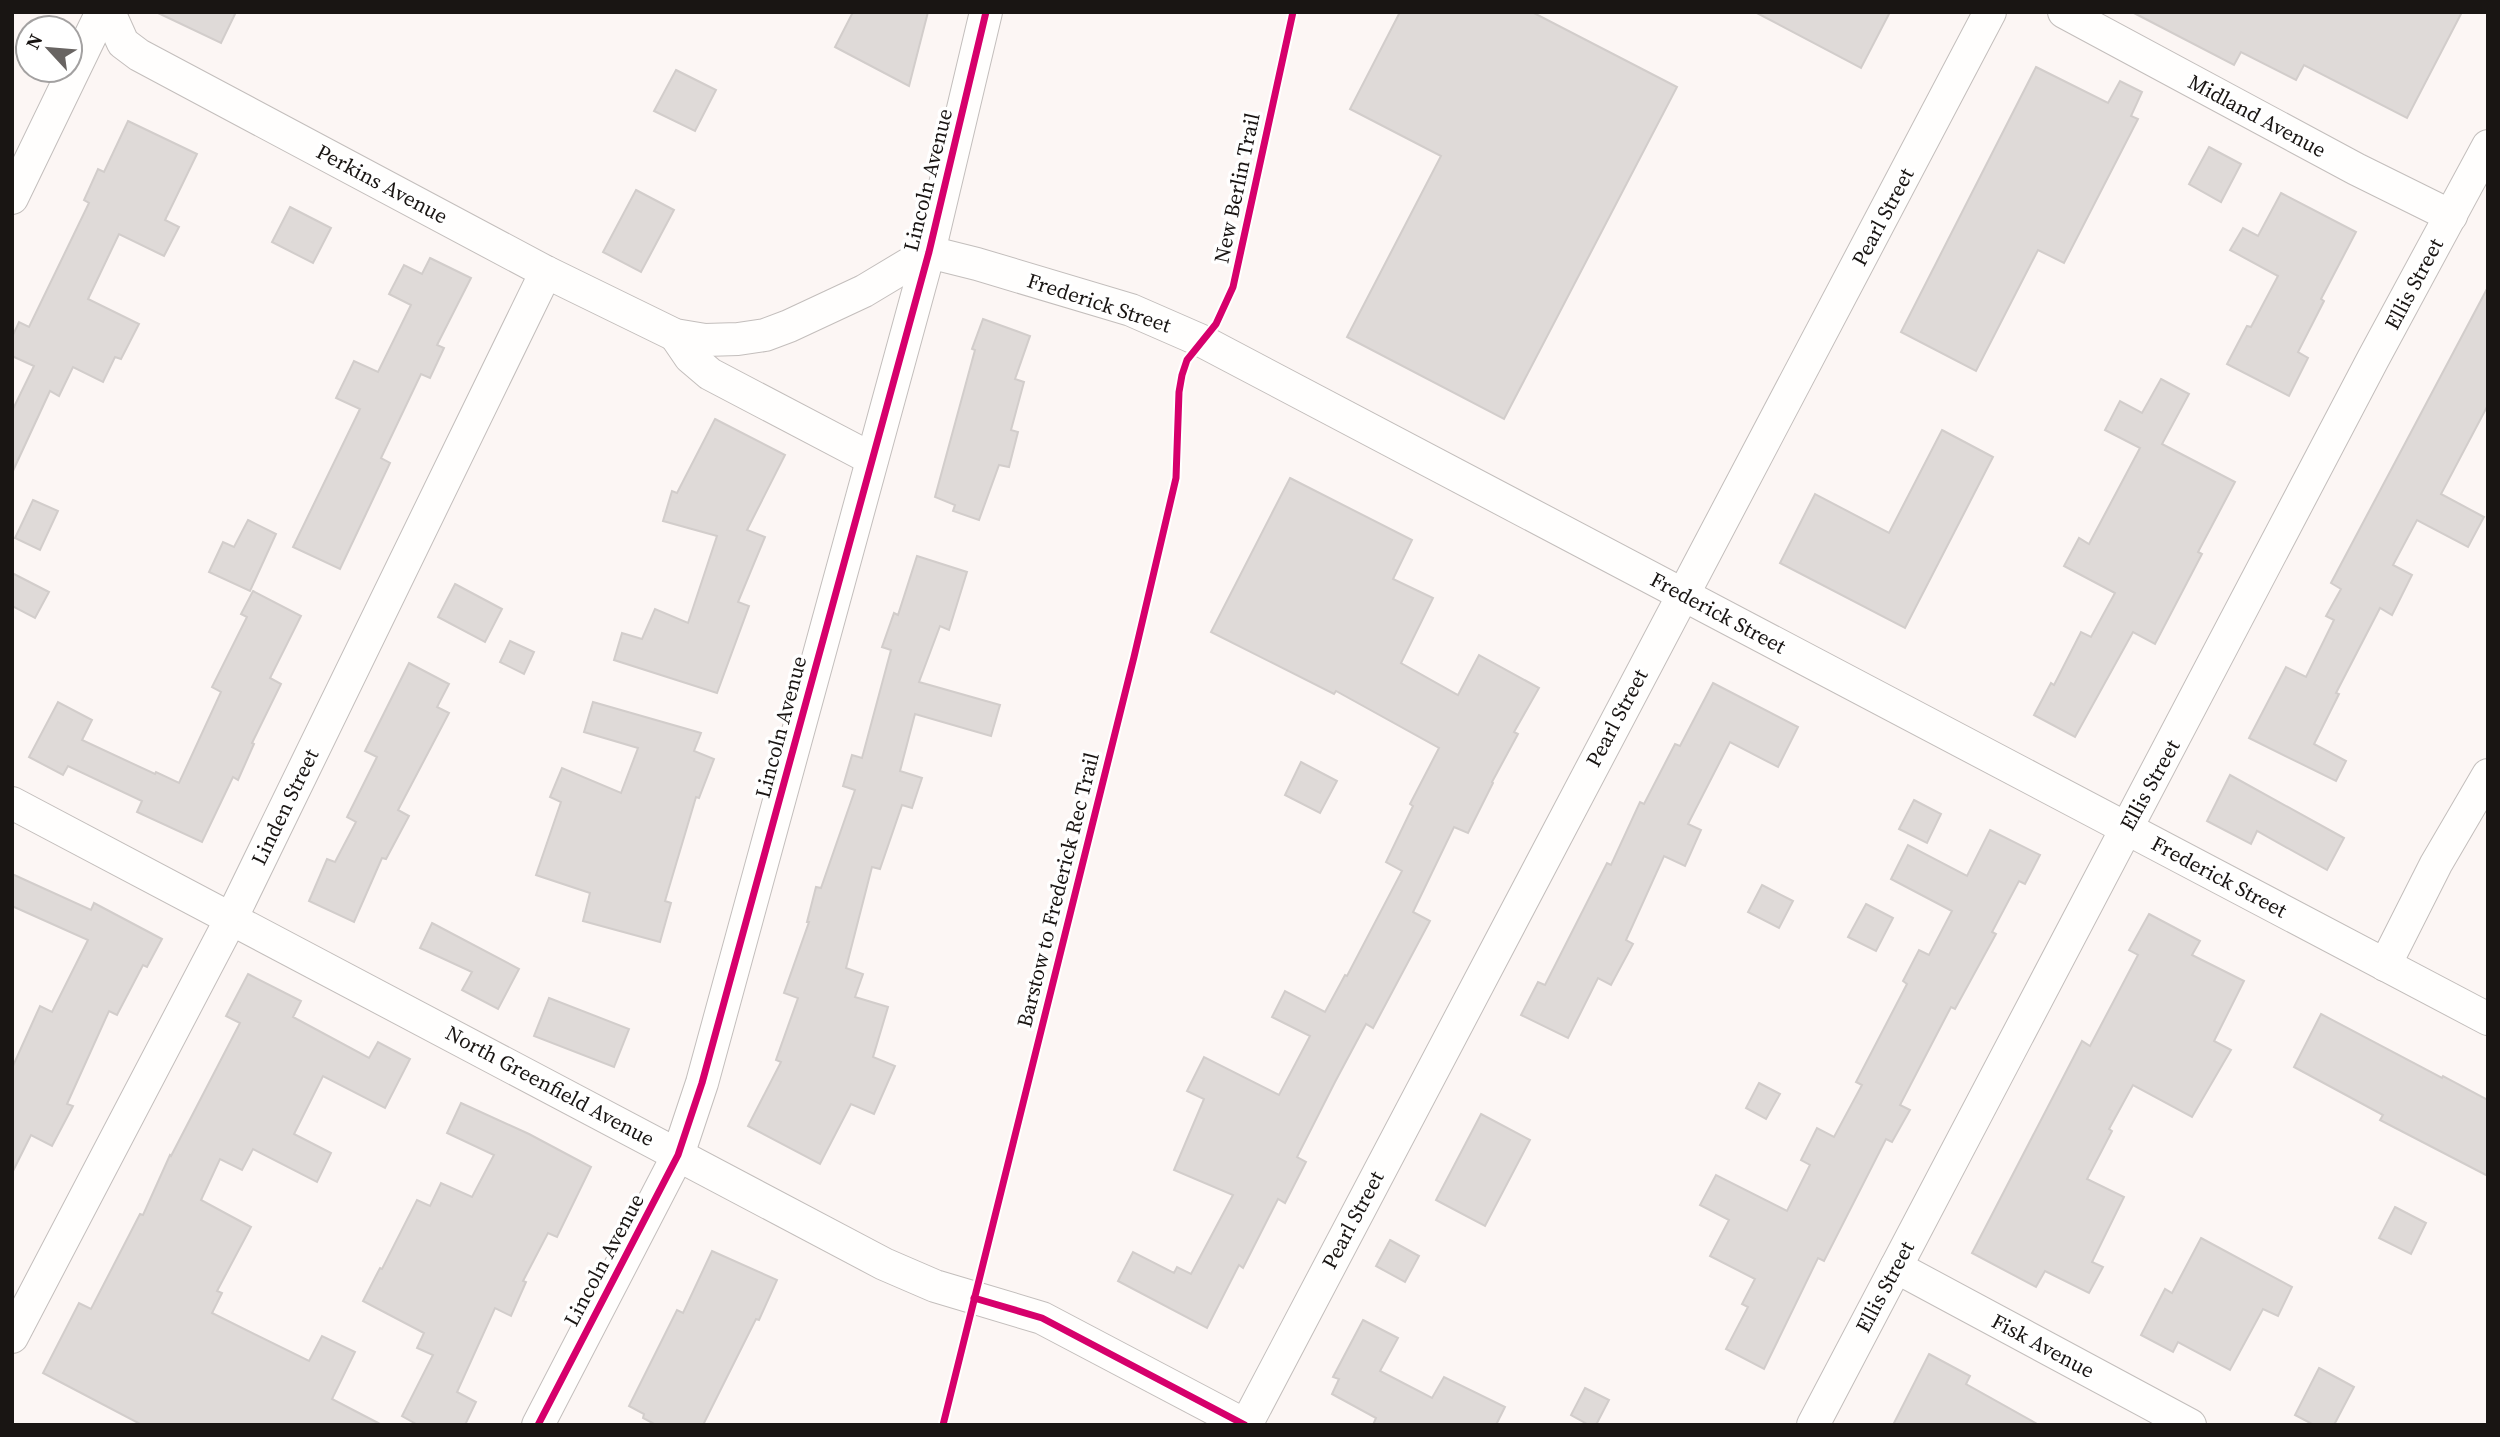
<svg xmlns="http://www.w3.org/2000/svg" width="2500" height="1437" font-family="'Source Serif 4',serif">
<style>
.building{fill:#dfdad8;stroke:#d2cdcb;stroke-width:2}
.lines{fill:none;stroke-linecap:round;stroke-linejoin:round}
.minor-casing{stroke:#c3bebc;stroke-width:34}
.minor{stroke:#fffefd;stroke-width:32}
.cycleway-casing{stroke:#fff;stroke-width:11}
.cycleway{stroke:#d6006c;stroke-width:7}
.labels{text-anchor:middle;stroke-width:7;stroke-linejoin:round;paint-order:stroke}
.street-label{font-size:21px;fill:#191513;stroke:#fff}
</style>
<rect width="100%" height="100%" fill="#fcf6f4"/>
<g class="building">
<polygon points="156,12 236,12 221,43"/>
<polygon points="853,12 928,12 909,86 835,47"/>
<polygon points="1400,12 1532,12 1677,87 1504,419 1347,337 1441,156 1350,109"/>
<polygon points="1755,12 1890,12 1861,68"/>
<polygon points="2132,12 2462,12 2407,118 2304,65 2296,80 2241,52 2234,65"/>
<polygon points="2036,67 2108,103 2120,81 2142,92 2131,116 2138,119 2064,263 2038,250 1976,371 1901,332"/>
<polygon points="676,70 716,90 695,131 654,111"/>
<polygon points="128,121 197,154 165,220 179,227 164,256 119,234 88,299 139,324 121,359 115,357 103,382 73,367 59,396 50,391 12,473 12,411 34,366 12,356 12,337 19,322 29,327 89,203 84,200 98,169 104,172"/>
<polygon points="2209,147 2241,164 2221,202 2189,184"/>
<polygon points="636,190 674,210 641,272 603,252"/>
<polygon points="2281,193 2356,232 2321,299 2324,301 2298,352 2308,358 2289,396 2227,364 2247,326 2251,327 2278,276 2230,250 2243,228 2258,236"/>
<polygon points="290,207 331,228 313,263 272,242"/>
<polygon points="430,258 471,278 437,345 444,348 430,378 421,374 381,458 390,463 340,569 293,547 360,409 336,398 354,361 378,372 411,305 389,294 404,265 422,274"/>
<polygon points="2488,287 2488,405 2441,494 2484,517 2468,547 2417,520 2393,565 2412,575 2392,615 2380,608 2336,693 2339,694 2314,744 2346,761 2336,781 2249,738 2286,667 2306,677 2334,620 2326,616 2341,589 2331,583"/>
<polygon points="983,319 1030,336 1015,379 1024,382 1011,430 1018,432 1009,467 999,465 979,520 953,511 955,505 935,497 975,350 972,349"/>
<polygon points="2161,379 2189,394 2162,444 2235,482 2198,552 2202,554 2155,644 2133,632 2075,737 2034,715 2051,683 2054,685 2081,632 2091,637 2115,593 2064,566 2079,538 2089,544 2140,448 2105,430 2120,401 2142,413"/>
<polygon points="715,419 785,455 747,530 765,537 738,602 749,606 717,693 614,660 622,633 642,639 655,609 688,623 717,536 663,521 672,491 677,493"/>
<polygon points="1942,430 1993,457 1905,628 1780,563 1815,494 1889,533"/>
<polygon points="1290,478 1412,540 1393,579 1433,598 1401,663 1458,695 1479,655 1539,688 1514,732 1518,734 1492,782 1493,783 1468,833 1454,827 1413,912 1430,921 1373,1028 1366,1024 1335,1082 1297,1157 1306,1162 1285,1203 1278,1199 1243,1268 1239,1265 1207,1328 1118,1281 1133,1252 1174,1273 1177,1267 1191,1274 1233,1195 1174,1170 1204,1099 1187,1091 1204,1057 1279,1095 1310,1036 1272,1017 1285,991 1325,1012 1345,975 1347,976 1402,871 1386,862 1413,806 1410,804 1439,748 1336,691 1334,694 1211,632"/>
<polygon points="33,500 58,511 40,550 15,538"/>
<polygon points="248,520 276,534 250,591 209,572 223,542 234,547"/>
<polygon points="917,556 967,572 949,630 940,626 919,682 1000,705 991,736 915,714 900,771 922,778 912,808 902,805 880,869 872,867 846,968 863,974 855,997 888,1007 873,1057 895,1066 874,1114 851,1104 820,1164 748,1126 781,1062 776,1060 798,998 784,993 809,922 807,922 816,887 821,888 855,790 843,786 852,755 862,758 891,650 882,647 894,613 898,615"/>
<polygon points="12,573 49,592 35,618 12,606"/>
<polygon points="455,584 502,609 485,642 438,617"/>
<polygon points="253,591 301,616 270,678 281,684 252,743 254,744 238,780 233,777 202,842 137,812 142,801 68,766 63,775 29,757 58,702 92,720 82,740 155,774 156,772 179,783 221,692 212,687 247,617 241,614"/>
<polygon points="510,641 534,652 524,674 500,662"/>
<polygon points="409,663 449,684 437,707 449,713 398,810 409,816 386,859 382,858 354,922 309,901 327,859 335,862 356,822 347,817 377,757 365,751"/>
<polygon points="1713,683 1798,727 1778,767 1730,742 1688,824 1701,830 1685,866 1664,856 1626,940 1633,944 1611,985 1598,978 1568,1038 1521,1015 1538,982 1545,985 1607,863 1611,865 1640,802 1644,804 1675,744 1680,746"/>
<polygon points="593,702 701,733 694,751 714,759 699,798 696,797 665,901 671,903 660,942 583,921 590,893 536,875 561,802 550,797 562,768 621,793 638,748 584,732"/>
<polygon points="1301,762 1337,781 1320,813 1285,795"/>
<polygon points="2230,775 2344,838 2327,870 2257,831 2251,844 2207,821"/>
<polygon points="1914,800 1941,814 1927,843 1899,829"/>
<polygon points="1990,830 2040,855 2025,884 2019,881 1992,932 1996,934 1955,1009 1951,1007 1900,1105 1910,1110 1892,1142 1886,1139 1824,1261 1818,1258 1764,1369 1726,1349 1748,1307 1742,1304 1755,1279 1710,1256 1729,1220 1700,1205 1716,1175 1787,1211 1810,1165 1801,1160 1817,1128 1834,1137 1862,1085 1856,1082 1907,984 1903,981 1919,950 1929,955 1952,911 1891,879 1908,845 1967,876"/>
<polygon points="12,874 91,910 94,903 162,939 147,967 143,965 117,1015 109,1011 67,1104 73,1106 52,1146 31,1135 12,1173 12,1068 40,1006 52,1012 88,940 12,906"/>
<polygon points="1762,885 1793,901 1779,928 1748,912"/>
<polygon points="1866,904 1893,918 1876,951 1848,937"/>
<polygon points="2149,914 2200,941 2192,955 2244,981 2214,1041 2231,1050 2192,1117 2133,1085 2109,1129 2112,1131 2087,1179 2124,1197 2092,1262 2103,1267 2089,1293 2045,1271 2036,1287 1972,1253 2082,1041 2090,1046 2138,955 2129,950"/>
<polygon points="432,923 519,969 498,1009 462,990 472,972 420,948"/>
<polygon points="248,974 301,1001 293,1017 369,1058 378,1042 410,1059 385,1108 323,1076 294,1134 331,1153 317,1182 253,1149 242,1170 220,1159 201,1200 251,1227 217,1291 222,1293 212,1313 309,1361 322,1336 355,1352 332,1399 382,1425 142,1425 43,1373 79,1303 91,1309 140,1214 143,1215 170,1155 171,1156 240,1023 226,1016"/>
<polygon points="549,998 629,1029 614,1067 534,1036"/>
<polygon points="2321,1014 2442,1078 2443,1076 2488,1100 2488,1176 2380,1120 2383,1115 2294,1067"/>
<polygon points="1759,1083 1780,1094 1766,1119 1746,1108"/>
<polygon points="461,1103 529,1134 591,1167 557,1237 548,1233 523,1281 526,1282 511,1316 495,1308 457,1392 476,1402 465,1425 418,1425 402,1416 433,1355 417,1348 424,1333 363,1301 380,1268 382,1269 417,1200 430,1206 441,1183 472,1197 494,1155 447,1133"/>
<polygon points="1481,1114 1530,1140 1485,1226 1436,1200"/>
<polygon points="2395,1207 2426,1223 2411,1254 2379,1238"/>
<polygon points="2201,1238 2292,1287 2278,1316 2263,1309 2230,1370 2178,1342 2173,1352 2141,1335 2165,1289 2172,1293"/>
<polygon points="1390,1240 1419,1256 1405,1282 1376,1266"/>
<polygon points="712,1251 777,1280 759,1320 756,1319 703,1425 656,1425 643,1418 644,1414 629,1406 677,1310 683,1313"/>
<polygon points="1363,1320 1398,1338 1380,1371 1432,1398 1444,1377 1505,1407 1496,1425 1373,1425 1376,1418 1332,1394 1339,1379 1333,1377"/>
<polygon points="1929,1354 1970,1376 1966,1384 2039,1425 1893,1425"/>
<polygon points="2319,1368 2354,1387 2334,1425 2314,1425 2295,1415"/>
<polygon points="1585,1388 1609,1400 1596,1425 1589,1425 1571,1415"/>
</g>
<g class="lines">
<g class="minor-casing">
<g id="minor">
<polyline points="109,12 123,43 139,55 546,272 675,335 705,340 738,339 765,335 789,326 864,291 929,252"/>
<polyline points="2064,12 2356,169 2451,216"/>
<polyline points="12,198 102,12"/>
<polyline points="929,252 977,264 1131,310 1202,341 2488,1019"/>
<polyline points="675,335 690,357 710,374 872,459"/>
<polyline points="12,803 884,1264 935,1286 1042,1318 1245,1425"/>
<polyline points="2385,965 2436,864 2488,775"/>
<polyline points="1896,1267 2190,1425"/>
<polyline points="12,1337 232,917 546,272"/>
<polyline points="538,1425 678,1155 702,1083 929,252 986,12"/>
<polyline points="1246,1425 1990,12"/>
<polyline points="1813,1425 2373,359 2488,146"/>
</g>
</g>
<use href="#minor" class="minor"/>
<g class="cycleway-casing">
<g id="cycleway">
<polyline points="974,1298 1042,1318 1245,1425"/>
<polyline points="538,1425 678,1155 702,1083 929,252 986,12"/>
<polyline points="943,1425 1134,657 1176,478 1179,392 1182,375 1187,360 1216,324 1233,287 1293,12"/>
</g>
</g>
<use href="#cycleway" class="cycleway"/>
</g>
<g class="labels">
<g class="street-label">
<text transform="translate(2257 116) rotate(28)" y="7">Midland Avenue</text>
<text transform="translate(928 180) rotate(-76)" y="7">Lincoln Avenue</text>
<text transform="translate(382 184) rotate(28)" y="7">Perkins Avenue</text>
<text transform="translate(1237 188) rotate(-78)" y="7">New Berlin Trail</text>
<text transform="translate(1883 217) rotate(-62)" y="7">Pearl Street</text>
<text transform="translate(2414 284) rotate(-62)" y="7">Ellis Street</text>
<text transform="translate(1099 303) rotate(18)" y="7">Frederick Street</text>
<text transform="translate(1718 613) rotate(28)" y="7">Frederick Street</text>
<text transform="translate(1617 718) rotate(-62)" y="7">Pearl Street</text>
<text transform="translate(781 727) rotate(-75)" y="7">Lincoln Avenue</text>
<text transform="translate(2150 785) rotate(-61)" y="7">Ellis Street</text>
<text transform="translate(285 807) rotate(-64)" y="7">Linden Street</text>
<text transform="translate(2219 877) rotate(28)" y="7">Frederick Street</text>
<text transform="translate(1058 890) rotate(-76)" y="7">Barstow to Frederick Rec Trail</text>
<text transform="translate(550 1086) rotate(28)" y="7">North Greenfield Avenue</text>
<text transform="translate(1353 1220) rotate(-62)" y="7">Pearl Street</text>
<text transform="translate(604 1260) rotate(-62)" y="7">Lincoln Avenue</text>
<text transform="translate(1885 1287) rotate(-62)" y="7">Ellis Street</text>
<text transform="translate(2043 1346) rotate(28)" y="7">Fisk Avenue</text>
</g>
</g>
<rect width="2500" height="1437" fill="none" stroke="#191513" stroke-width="28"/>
<g transform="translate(49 49) rotate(296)"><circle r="33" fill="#ffffff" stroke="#a3a1a1" stroke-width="2"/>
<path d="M0-5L12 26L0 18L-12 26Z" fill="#686462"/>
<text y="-10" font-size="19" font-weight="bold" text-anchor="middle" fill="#191513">N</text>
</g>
</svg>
